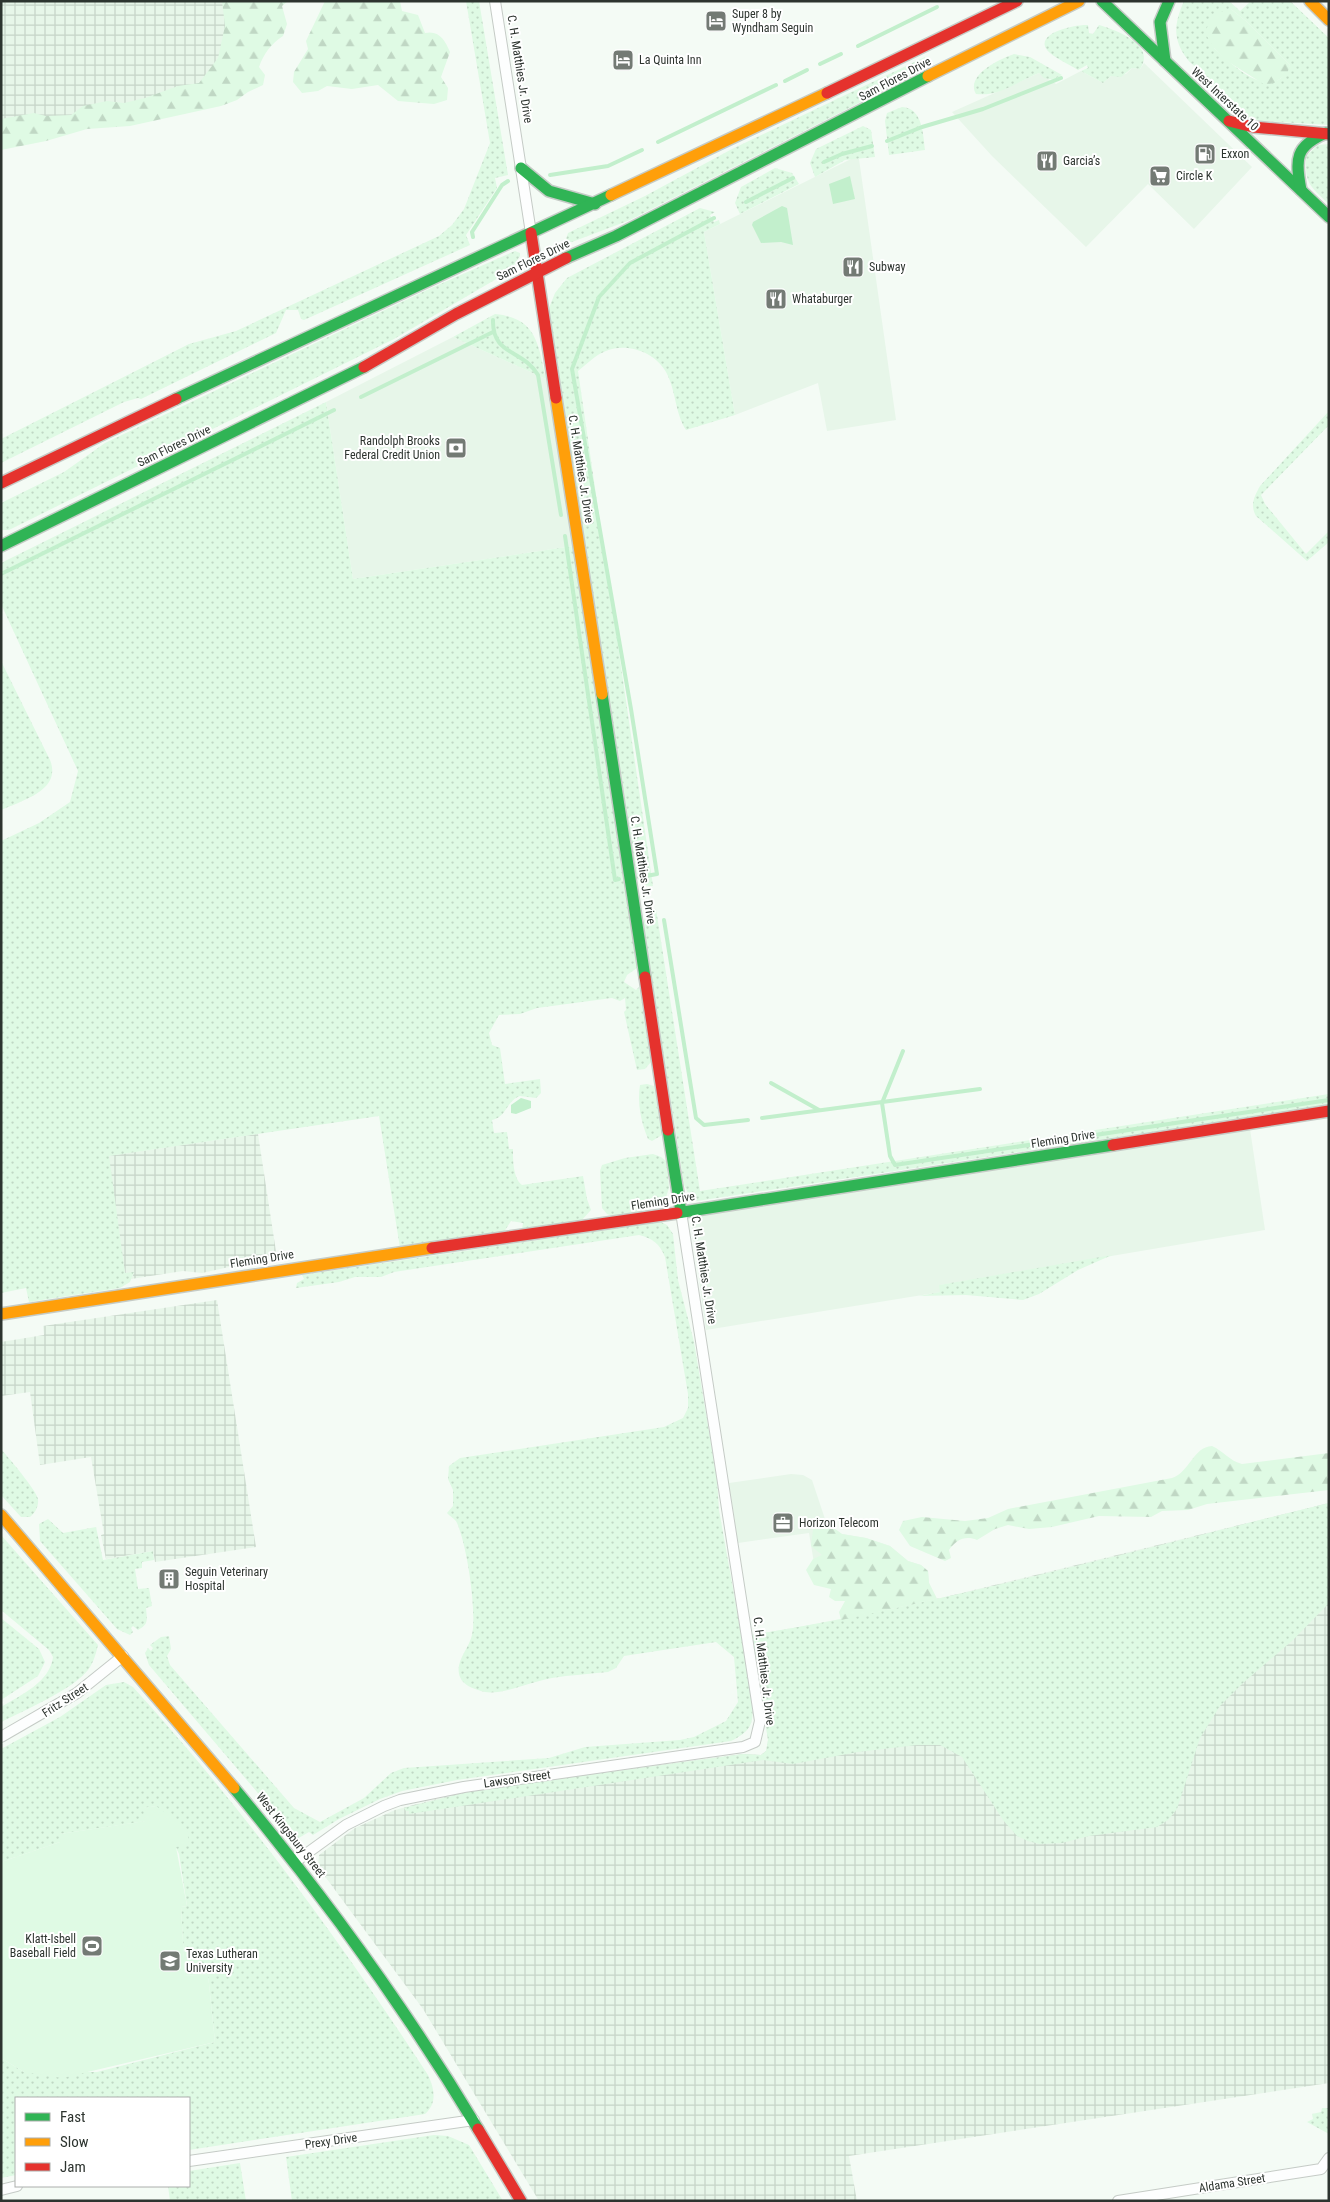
<svg xmlns="http://www.w3.org/2000/svg" width="1330" height="2202" font-family="'Roboto Condensed',sans-serif">
<style>
.built{fill:#e7f6e9}
.industrial{fill:url(#industrial-grid)}
.grass{fill:url(#grass-dots);fill-rule:evenodd}
.forest{fill:url(#forest-firs)}
.pitch{fill:#dffae4}
.water{fill:#c2efcc}
.lines{fill:none;stroke-linecap:round;stroke-linejoin:round}
.stream{stroke:#c2efcc;stroke-width:4}
.street-casing{stroke:#c5cbc6;stroke-width:12}
.fast-casing{stroke:#c5cbc6;stroke-width:14}
.slow-casing{stroke:#c5cbc6;stroke-width:14}
.jam-casing{stroke:#c5cbc6;stroke-width:14}
.street{stroke:#fdfefe;stroke-width:10}
.fast{stroke:#30b455;stroke-width:11}
.slow{stroke:#ff9f0a;stroke-width:11}
.jam{stroke:#e5322d;stroke-width:11}
.labels{text-anchor:middle;stroke-width:4;stroke-linejoin:round;paint-order:stroke}
.poi-label{font-size:12px;fill:#2d342f;stroke:#fff;text-anchor:start}
.street-label{font-size:12px;fill:#2d342f;stroke:#fff}
</style>
<defs>
<pattern id="industrial-grid" width="8" height="8" patternUnits="userSpaceOnUse" patternTransform="scale(1.25)"><rect width="8" height="8" fill="#e7f6e9"/><path d="M0 4h8M4 0v8" fill="none" stroke="#c6d4c8"/></pattern>
<pattern id="grass-dots" width="8" height="8" patternUnits="userSpaceOnUse" patternTransform="scale(1.25)"><rect width="8" height="8" fill="#dffae4"/><path d="M2 2h.1M6 6h.1" fill="none" stroke="#c0d7c4" stroke-width="1.8" stroke-linecap="round"/></pattern>
<pattern id="forest-firs" width="22" height="20" patternUnits="userSpaceOnUse" patternTransform="scale(1.25)"><rect width="22" height="20" fill="#dffae4"/><path d="M5 1l3.5 6h-7zM16 11l3.5 6h-7z" fill="#c0d7c4"/></pattern>
</defs>
<rect width="100%" height="100%" fill="#f4fbf5"/>
<g class="built">
<polygon points="1144,63 1252,167 1194,229 1148,184 1086,247 992,156 952,112 1039,73 1056,84 1081,71 1103,83 1111,76 1126,74 1132,68 1140,69"/>
<polygon points="853,158 859,159 896,420 827,431 818,383 735,415 704,232"/>
<polygon points="453,337 546,379 573,546 353,579 326,402"/>
<polygon points="1250,1129 1265,1230 940,1285 941,1292 706,1330 691,1221 696,1215"/>
<polygon points="791,1474 803,1475 812,1480 826,1522 834,1530 842,1534 866,1538 890,1546 908,1561 921,1565 928,1571 929,1583 937,1599 846,1565 815,1569 809,1533 738,1543 729,1483"/>
</g>
<g class="industrial">
<polygon points="1,1 237,1 249,86 1,135"/>
<polygon points="258,1134 277,1258 250,1262 245,1267 229,1267 202,1273 183,1271 131,1279 134,1273 125,1274 108,1156"/>
<polygon points="217,1300 256,1547 155,1562 153,1551 106,1559 101,1535 104,1534 91,1457 40,1465 30,1392 1,1396 1,1342 44,1335 43,1326"/>
<polygon points="1329,1503 1329,2083 849,2156 857,2201 539,2201 423,2009 318,1867 319,1855 355,1828 395,1810 428,1801 476,1790 743,1754 761,1755 766,1751 768,1740 752,1635 854,1618 937,1599"/>
</g>
<g class="grass">
<polygon points="466,1 479,1 508,175 495,178 497,188 466,235 470,245 304,320 301,319 298,310 286,310 276,333 141,399 138,398 124,402 1,463 1,439 189,344 236,331 439,236 452,225 464,209 490,143"/>
<path d="M 1184,1 L 1229,1 L 1240,11 L 1251,1 L 1290,1 L 1329,38 L 1329,125 L 1261,121 L 1238,115 L 1228,101 L 1216,96 L 1209,83 L 1204,82 L 1198,75 L 1199,71 C 1196,66 1191,64 1188,60 C 1172,39 1174,24 1184,1 ZM 1231,9 L 1247,22 L 1290,65 C 1274,105 1233,66 1214,48 Z"/>
<path d="M 1088,25 L 1089,33 L 1093,34 L 1099,25 C 1116,30 1157,45 1140,69 L 1132,68 L 1121,77 L 1111,76 L 1103,83 L 1081,71 L 1088,68 L 1087,65 L 1078,70 C 1069,64 1054,58 1047,50 C 1034,32 1078,24 1088,25 Z"/>
<path d="M 1014,54 L 1030,57 L 1062,75 L 1053,80 L 1044,78 L 1039,73 C 1018,81 999,97 976,94 C 965,75 1000,59 1014,54 Z"/>
<polygon points="925,57 928,65 900,82 630,220 572,242 568,242 566,239 568,233 645,196 732,149"/>
<path d="M 902,107 C 923,108 923,135 925,150 L 889,155 L 885,121 L 887,113 Z"/>
<polygon points="863,126 871,130 875,157 845,160 815,177 810,163 816,149"/>
<path d="M 1329,144 L 1329,204 C 1309,185 1305,184 1306,156 L 1318,145 Z"/>
<polygon points="775,168 792,173 799,184 740,214 735,203 741,187"/>
<path d="M 700,208 L 715,212 L 710,215 L 714,222 L 719,220 L 720,224 L 704,232 L 735,415 L 686,430 C 675,413 676,390 666,372 C 655,352 627,342 606,351 C 595,355 587,364 578,371 L 653,886 C 646,886 641,885 637,878 L 549,308 L 555,293 L 567,278 Z"/>
<polygon points="515,251 520,253 520,256 510,271 394,339 9,530 1,530 1,503 64,472 105,443 429,289"/>
<path d="M 495,314 C 537,318 538,344 546,379 L 453,337 Z"/>
<path d="M 326,402 L 353,579 L 573,546 L 637,968 L 627,975 L 624,982 L 636,990 L 639,987 L 651,1062 L 645,1069 L 637,1070 L 624,1012 L 626,1010 L 625,998 L 620,1001 L 612,998 L 537,1008 L 520,1014 L 499,1015 L 489,1033 L 492,1045 L 500,1048 L 505,1084 L 540,1079 L 541,1093 L 536,1098 L 520,1096 C 506,1101 507,1117 492,1120 L 494,1133 L 507,1132 L 509,1149 L 513,1149 C 513,1160 513,1178 522,1185 L 583,1176 L 587,1199 L 591,1210 L 581,1221 L 522,1230 L 523,1223 L 511,1221 L 504,1232 L 400,1248 L 379,1116 L 109,1156 L 125,1273 L 134,1272 L 130,1282 L 120,1288 L 29,1302 L 26,1288 L 1,1293 L 1,841 L 39,823 L 70,802 L 78,771 L 1,604 L 1,576 L 7,573 L 6,570 L 1,572 L 1,563 Z"/>
<path d="M 1329,411 L 1329,425 L 1261,495 L 1265,504 L 1306,554 L 1329,531 L 1329,542 L 1307,561 L 1256,516 C 1250,505 1254,497 1260,486 Z"/>
<path d="M 1,661 L 50,760 C 62,790 23,800 1,810 Z"/>
<polygon points="656,909 700,1191 1329,1094 1329,1105 697,1201 689,1195 684,1185 643,924 646,914"/>
<path d="M 647,1084 L 654,1086 L 662,1135 L 652,1141 L 648,1139 C 641,1122 637,1103 640,1085 Z"/>
<polygon points="653,1154 661,1157 667,1162 669,1188 666,1197 660,1203 645,1210 613,1216 607,1214 602,1208 600,1171 602,1165 625,1158"/>
<path d="M 661,1222 L 667,1225 L 673,1234 L 678,1280 L 694,1342 L 717,1479 L 719,1510 L 752,1695 C 753,1719 756,1729 731,1741 L 457,1780 L 402,1791 L 380,1799 L 339,1819 L 313,1835 L 309,1832 L 297,1839 L 149,1665 L 145,1653 L 148,1648 L 151,1651 L 153,1648 L 150,1645 L 161,1637 L 169,1636 L 171,1649 L 167,1656 L 170,1665 L 294,1808 L 320,1822 L 364,1798 L 391,1773 L 404,1768 L 549,1758 L 585,1747 L 680,1740 L 694,1737 L 726,1721 L 738,1702 L 734,1657 L 716,1642 L 624,1656 L 616,1668 L 608,1672 C 590,1674 570,1675 552,1678 C 533,1681 503,1695 485,1692 C 477,1690 463,1686 460,1677 C 454,1662 469,1649 472,1635 C 477,1612 467,1545 457,1523 C 455,1518 450,1517 447,1513 L 453,1506 L 453,1490 L 448,1479 L 449,1466 L 460,1458 L 664,1427 L 683,1418 L 688,1408 L 688,1394 L 665,1257 C 660,1244 652,1238 639,1235 L 394,1272 L 381,1277 L 355,1277 L 339,1282 L 296,1288 L 297,1283 L 304,1279 L 302,1275 Z"/>
<polygon points="1112,1255 1078,1270 1039,1294 1023,1300 966,1295 919,1296 940,1292 939,1285"/>
<path d="M 1,1449 C 8,1457 37,1491 38,1499 C 39,1506 35,1513 30,1517 L 21,1517 L 1,1495 Z"/>
<path d="M 1329,1503 L 1329,1603 L 1293,1640 L 1243,1683 L 1220,1706 L 1200,1738 L 1177,1809 L 1168,1820 L 1157,1827 L 1089,1836 L 1062,1843 L 1040,1844 L 1028,1841 L 1017,1836 L 1003,1820 L 962,1757 L 940,1745 L 917,1745 L 858,1752 L 793,1764 L 763,1760 L 409,1814 L 409,1811 L 406,1811 L 404,1808 L 476,1790 L 743,1754 L 761,1755 L 766,1751 L 768,1740 L 752,1635 C 946,1603 1137,1550 1329,1503 Z"/>
<path d="M 48,1519 L 63,1533 L 96,1527 L 103,1560 L 153,1551 L 154,1560 L 142,1562 L 142,1568 L 135,1569 L 138,1589 L 149,1588 L 152,1606 L 146,1608 C 147,1620 149,1624 138,1630 L 133,1626 L 131,1628 L 133,1632 L 130,1635 L 117,1629 L 40,1541 L 39,1524 Z"/>
<path d="M 1,1535 L 98,1645 C 96,1653 94,1662 88,1670 C 72,1690 25,1710 1,1722 L 1,1707 C 21,1695 50,1682 53,1657 L 49,1650 L 1,1610 Z"/>
<polygon points="1,1618 39,1649 45,1662 38,1676 1,1700"/>
<path d="M 124,1682 L 133,1687 C 242,1807 340,1940 428,2075 C 435,2090 437,2103 425,2114 L 189,2150 L 189,2098 L 16,2098 L 16,2175 L 1,2178 L 1,2058 L 24,2072 L 97,2072 L 215,2042 L 208,1974 L 185,1976 L 181,1907 L 187,1906 L 179,1854 L 156,1806 L 144,1808 L 146,1821 L 60,1834 L 60,1842 L 1,1862 L 1,1749 L 60,1717 L 106,1685 Z"/>
<polygon points="1322,2108 1329,2108 1329,2134 1307,2122 1313,2119 1312,2114 1321,2112"/>
<polygon points="434,2135 448,2136 469,2145 503,2201 292,2201 286,2157"/>
<polygon points="240,2163 246,2201 170,2201 168,2186 189,2186 189,2171"/>
</g>
<g class="forest">
<path d="M 222,1 L 288,1 L 282,6 L 287,24 L 283,36 C 271,44 264,53 259,67 L 265,75 L 263,85 L 248,92 L 237,100 L 221,106 L 130,126 L 87,129 L 46,141 L 1,150 L 1,119 L 34,113 L 46,116 L 71,115 L 83,106 L 107,101 L 124,103 L 145,98 L 178,86 L 199,83 L 218,58 L 225,26 Z"/>
<path d="M 325,1 L 400,1 L 402,11 L 418,15 L 425,33 C 439,30 445,40 450,52 L 441,77 L 448,88 L 447,100 L 434,104 L 398,101 L 378,85 L 352,89 L 327,86 L 318,91 L 302,93 L 293,82 L 294,72 L 308,49 L 306,41 Z"/>
<path d="M 1231,9 L 1247,22 L 1290,65 L 1287,74 L 1274,83 L 1265,85 L 1227,61 L 1214,48 L 1205,33 C 1209,20 1217,11 1231,9 Z"/>
<path d="M 1212,1446 C 1223,1451 1230,1461 1242,1464 L 1329,1453 L 1329,1490 L 1207,1504 L 1188,1510 L 1162,1511 L 1151,1517 L 1099,1516 L 1052,1527 L 1029,1529 L 1008,1525 L 995,1529 L 977,1540 C 965,1535 956,1540 949,1550 L 951,1558 L 945,1561 L 910,1546 L 899,1530 L 903,1521 L 922,1517 L 965,1521 L 988,1518 L 1008,1509 L 1172,1478 C 1190,1472 1193,1447 1212,1446 Z"/>
<polygon points="818,1522 826,1522 842,1534 866,1538 890,1546 908,1561 921,1565 928,1571 929,1583 937,1599 841,1620 839,1612 845,1601 835,1601 829,1597 831,1589 814,1585 806,1570 813,1559 822,1555 811,1546 813,1530"/>
</g>
<polygon class="pitch" points="156,1806 187,1829 189,1844 176,1847 187,1906 181,1907 185,1976 208,1974 215,2042 62,2078 24,2072 1,2058 1,1862 60,1842 60,1834 145,1821 143,1808"/>
<g class="water">
<polygon points="850,176 855,199 833,204 829,184"/>
<polygon points="782,206 787,208 793,245 781,242 761,243 752,225 753,222"/>
<polygon points="521,1098 531,1101 531,1108 516,1114 511,1113 511,1105"/>
</g>
<g class="lines">
<g class="stream">
<polyline points="858,46 937,7"/>
<polyline points="820,64 841,54"/>
<polyline points="785,81 807,70"/>
<polyline points="887,141 922,127 983,109 1061,78"/>
<polyline points="658,142 776,85"/>
<polyline points="824,162 842,154 872,146"/>
<polyline points="550,175 608,166 642,150"/>
<polyline points="746,202 793,178"/>
<polyline points="473,237 472,232 502,185 508,181"/>
<path d="M 493,320 C 492,356 523,349 538,375 L 561,515"/>
<polyline points="361,397 493,332"/>
<polyline points="565,536 615,880 619,879"/>
<polyline points="1,574 334,410"/>
<polyline points="646,876 657,874 631,709 572,369 599,297 630,263 714,218"/>
<polyline points="664,920 696,1118 704,1125 748,1120"/>
<polyline points="903,1051 882,1103 890,1156 895,1165 1329,1100"/>
<polyline points="771,1083 819,1110"/>
<polyline points="762,1118 980,1089"/>
</g>
<g class="street-casing">
<g id="street">
<polyline points="495,1 531,233"/>
<polyline points="1,1737 77,1693 123,1656"/>
<polyline points="295,1862 346,1825 384,1806 400,1800 464,1787 743,1747 755,1742 760,1721 681,1212"/>
<polyline points="189,2161 474,2120"/>
<polyline points="1,2190 17,2186"/>
<polyline points="1118,2201 1321,2169 1329,2158"/>
</g>
</g>
<g class="fast-casing">
<g id="fast">
<polyline points="1102,1 1329,217"/>
<polyline points="1165,61 1160,22 1169,1"/>
<polyline points="521,168 549,191 595,204"/>
<path d="M 1301,190 C 1295,159 1295,146 1326,133"/>
<polyline points="566,258 616,236 928,76"/>
<polyline points="176,399 611,195"/>
<polyline points="1,546 364,367"/>
<polyline points="602,694 645,977"/>
<polyline points="668,1130 681,1212"/>
<polyline points="677,1213 1113,1145"/>
<path d="M 234,1788 C 324,1896 406,2009 478,2129"/>
</g>
</g>
<g class="slow-casing">
<g id="slow">
<polyline points="1310,1 1329,20"/>
<polyline points="928,76 1079,1"/>
<polyline points="611,195 827,93"/>
<polyline points="556,398 602,694"/>
<polyline points="1,1314 432,1248"/>
<polyline points="1,1515 234,1788"/>
</g>
</g>
<g class="jam-casing">
<g id="jam">
<polyline points="827,93 1017,1"/>
<polyline points="1229,121 1253,127 1329,134"/>
<polyline points="531,233 556,398"/>
<polyline points="364,367 456,314 566,258"/>
<polyline points="1,483 176,399"/>
<polyline points="645,977 668,1130"/>
<polyline points="1113,1145 1329,1111"/>
<polyline points="432,1248 677,1213"/>
<polyline points="478,2129 521,2201"/>
</g>
</g>
<use href="#street" class="street"/>
<use href="#fast" class="fast"/>
<use href="#slow" class="slow"/>
<use href="#jam" class="jam"/>
</g>
<defs>
<g id="hotel-square" transform="scale(1.125)"><rect x="-9" y="-9" width="18" height="18" rx="4" fill="#737a74" stroke="#fff"/><path d="M-6-4.5h1.5V1H6V5H4.5V3h-9V5H-6ZM-4 0a1.8 1.8 0 1 1 3.6 0ZM.5 0V-2.5h3Q6-2.5 6 0Z" fill="#fff"/></g>
<g id="fuel-square" transform="scale(1.125)"><rect x="-9" y="-9" width="18" height="18" rx="4" fill="#737a74" stroke="#fff"/><path d="M-5.5-6h7V0h2V4h1.3V-2.5L3-4.5l.8-.8L6-3V5H2.5V1h-1V6h-7ZM-4.2-4.7v3.2H.2V-4.7Z" fill="#fff"/></g>
<g id="restaurant-square" transform="scale(1.125)"><rect x="-9" y="-9" width="18" height="18" rx="4" fill="#737a74" stroke="#fff"/><path d="M-5-6h1v4h1v-4h1v4h1v-4h1v5L-1.5 .5V6h-2V.5L-5-1ZM5-6V6H3V1.5H1.5Q1.5-4 5-6Z" fill="#fff"/></g>
<g id="supermarket-square" transform="scale(1.125)"><rect x="-9" y="-9" width="18" height="18" rx="4" fill="#737a74" stroke="#fff"/><path d="M-6-5.5h2.5l.6 2H6L4.5 2H-2.5L-4.4-4H-6ZM-1.5 3.2a1.3 1.3 0 1 0 .1 0ZM3 3.2a1.3 1.3 0 1 0 .1 0Z" fill="#fff"/></g>
<g id="bank-square" transform="scale(1.125)"><rect x="-9" y="-9" width="18" height="18" rx="4" fill="#737a74" stroke="#fff"/><path d="M-6-4H6V4H-6ZM0-2.3a2.3 2.3 0 1 0 0 4.6a2.3 2.3 0 1 0 0-4.6Z" fill="#fff"/></g>
<g id="office-square" transform="scale(1.125)"><rect x="-9" y="-9" width="18" height="18" rx="4" fill="#737a74" stroke="#fff"/><path d="M-6-3h4V-5.5h4V-3h4V5H-6ZM-1-4.5V-3h2v-1.5ZM-6 0V1H6V0Z" fill="#fff"/></g>
<g id="building-square" transform="scale(1.125)"><rect x="-9" y="-9" width="18" height="18" rx="4" fill="#737a74" stroke="#fff"/><path d="M-4-6H4V6H1V3H-1V6H-4ZM-2.5-4.3h1.7v1.8h-1.7ZM.8-4.3h1.7v1.8H.8ZM-2.5-1h1.7V.8h-1.7ZM.8-1h1.7V.8H.8Z" fill="#fff"/></g>
<g id="stadium-square" transform="scale(1.125)"><rect x="-9" y="-9" width="18" height="18" rx="4" fill="#737a74" stroke="#fff"/><path d="M0-5a6.5 5 0 1 0 0 10a6.5 5 0 1 0 0-10ZM-3.5-1.8h7v3.6h-7Z" fill="#fff"/></g>
<g id="university-square" transform="scale(1.125)"><rect x="-9" y="-9" width="18" height="18" rx="4" fill="#737a74" stroke="#fff"/><path d="M0-5L7-2L0 1L-7-2ZM-4 1L0 2.5L4 1V4Q0 6-4 4Z" fill="#fff"/></g>
</defs>
<g fill-rule="evenodd">
<use href="#hotel-square" x="716" y="21"/>
<use href="#hotel-square" x="623" y="60"/>
<use href="#fuel-square" x="1205" y="154"/>
<use href="#restaurant-square" x="1047" y="161"/>
<use href="#supermarket-square" x="1160" y="176"/>
<use href="#restaurant-square" x="853" y="267"/>
<use href="#restaurant-square" x="776" y="299"/>
<use href="#bank-square" x="456" y="448"/>
<use href="#office-square" x="783" y="1523"/>
<use href="#building-square" x="169" y="1579"/>
<use href="#stadium-square" x="92" y="1946"/>
<use href="#university-square" x="170" y="1961"/>
</g>
<g class="labels">
<g class="poi-label">
<text x="732" y="18">Super 8 by<tspan x="732" dy="14">Wyndham Seguin</tspan></text>
<text x="639" y="64">La Quinta Inn</text>
<text x="1221" y="158">Exxon</text>
<text x="1063" y="165">Garcia’s</text>
<text x="1176" y="180">Circle K</text>
<text x="869" y="271">Subway</text>
<text x="792" y="303">Whataburger</text>
<text x="440" y="445" text-anchor="end">Randolph Brooks<tspan x="440" dy="14">Federal Credit Union</tspan></text>
<text x="799" y="1527">Horizon Telecom</text>
<text x="185" y="1576">Seguin Veterinary<tspan x="185" dy="14">Hospital</tspan></text>
<text x="76" y="1943" text-anchor="end">Klatt-Isbell<tspan x="76" dy="14">Baseball Field</tspan></text>
<text x="186" y="1958">Texas Lutheran<tspan x="186" dy="14">University</tspan></text>
</g>
<g class="street-label">
<text transform="translate(520 69) rotate(81)" y="4">C. H. Matthies Jr. Drive</text>
<text transform="translate(895 79) rotate(-28)" y="4">Sam Flores Drive</text>
<text transform="translate(1225 99) rotate(43)" y="4">West Interstate 10</text>
<text transform="translate(533 260) rotate(-26)" y="4">Sam Flores Drive</text>
<text transform="translate(174 446) rotate(-26)" y="4">Sam Flores Drive</text>
<text transform="translate(581 469) rotate(81)" y="4">C. H. Matthies Jr. Drive</text>
<text transform="translate(643 870) rotate(81)" y="4">C. H. Matthies Jr. Drive</text>
<text transform="translate(1063 1139) rotate(-9)" y="4">Fleming Drive</text>
<text transform="translate(663 1201) rotate(-9)" y="4">Fleming Drive</text>
<text transform="translate(262 1259) rotate(-9)" y="4">Fleming Drive</text>
<text transform="translate(704 1270) rotate(81)" y="4">C. H. Matthies Jr. Drive</text>
<text transform="translate(764 1671) rotate(83)" y="4">C. H. Matthies Jr. Drive</text>
<text transform="translate(65 1700) rotate(-33)" y="4">Fritz Street</text>
<text transform="translate(517 1779) rotate(-8)" y="4">Lawson Street</text>
<text transform="translate(291 1835) rotate(52)" y="4">West Kingsbury Street</text>
<text transform="translate(331 2141) rotate(-8)" y="4">Prexy Drive</text>
<text transform="translate(1232 2183) rotate(-9)" y="4">Aldama Street</text>
</g>
</g>
<rect width="1330" height="2202" fill="none" stroke="#2d342f" stroke-width="5"/>
<rect x="15" y="2097" width="175" height="90" fill="#ffffff" stroke="#abaeac"/>
<rect x="25" y="2113" width="25" height="8" fill="#30b455" stroke="#abaeac"/>
<text x="60" y="2122" font-size="15" fill="#2d342f">Fast</text>
<rect x="25" y="2138" width="25" height="8" fill="#ff9f0a" stroke="#abaeac"/>
<text x="60" y="2147" font-size="15" fill="#2d342f">Slow</text>
<rect x="25" y="2163" width="25" height="8" fill="#e5322d" stroke="#abaeac"/>
<text x="60" y="2172" font-size="15" fill="#2d342f">Jam</text>
</svg>
